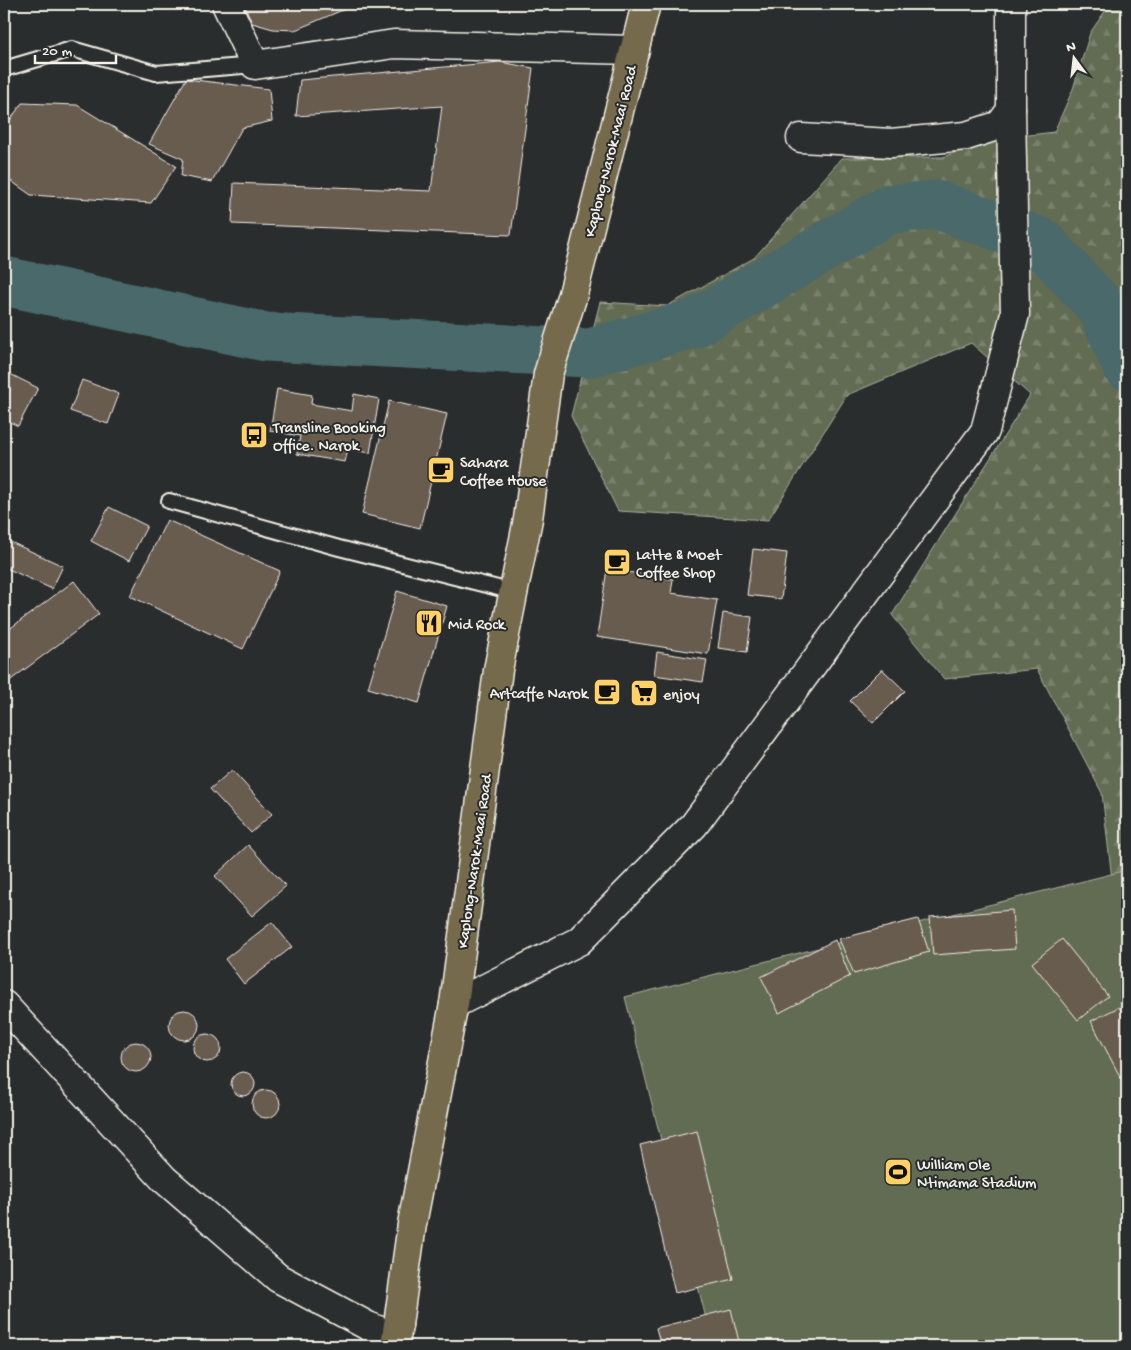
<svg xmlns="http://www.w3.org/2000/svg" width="1131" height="1350" font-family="'Gochi Hand',sans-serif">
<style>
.forest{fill:url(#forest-firs);stroke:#abae9e}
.park{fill:#626c53;stroke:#abae9e}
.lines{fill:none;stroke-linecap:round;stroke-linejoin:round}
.river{stroke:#4a696b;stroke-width:49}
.building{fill:#685b4f;stroke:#f4f1e8}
.service-casing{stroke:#f4f1e8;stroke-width:18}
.minor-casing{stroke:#f4f1e8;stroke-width:31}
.trunk-casing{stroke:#f4f1e8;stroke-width:31}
.service{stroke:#2a2d2e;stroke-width:14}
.minor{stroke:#2a2d2e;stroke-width:28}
.trunk{stroke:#746b4b;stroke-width:28}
.labels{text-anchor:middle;stroke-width:4;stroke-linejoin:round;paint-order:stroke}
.street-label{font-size:16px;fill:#f4f1e8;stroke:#2a2d2e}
.poi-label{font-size:16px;fill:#f4f1e8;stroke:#2a2d2e;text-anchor:start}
</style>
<defs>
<pattern id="forest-firs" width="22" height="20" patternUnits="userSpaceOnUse" patternTransform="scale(1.25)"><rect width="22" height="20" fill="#626c53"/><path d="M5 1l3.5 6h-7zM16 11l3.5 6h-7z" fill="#79816c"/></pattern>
</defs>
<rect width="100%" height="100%" fill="#2a2d2e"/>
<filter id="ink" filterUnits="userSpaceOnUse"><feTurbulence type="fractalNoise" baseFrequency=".02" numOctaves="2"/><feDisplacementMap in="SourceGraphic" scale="10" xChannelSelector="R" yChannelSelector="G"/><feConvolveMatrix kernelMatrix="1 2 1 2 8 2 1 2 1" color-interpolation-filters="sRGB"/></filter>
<g filter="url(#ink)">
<polygon class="forest" points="1110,4 1127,4 1127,950 1118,931 1102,793 1037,669 944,679 892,615 1030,395 971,343 847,395 768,520 618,511 571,416 600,302 667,306 754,258 842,158 943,157 989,140 1054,132 1073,89 1090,33"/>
<polygon class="park" points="1127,870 1127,1346 713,1346 625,997"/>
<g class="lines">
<polyline class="river" points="4,281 266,337 589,353 696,323 889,209 938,205 1041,242 1102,308 1127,366"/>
</g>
<g class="building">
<polygon points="244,4 343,4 345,9 295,30 273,29 252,23"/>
<polygon points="500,62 533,68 511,235 232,224 234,183 431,191 442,106 296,116 300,80"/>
<polygon points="186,79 269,89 272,121 242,128 212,182 181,176 183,159 149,144"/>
<polygon points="22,103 77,105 176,166 151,203 31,195 4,176 4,129"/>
<polygon points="4,371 38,388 18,426 4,419"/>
<polygon points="82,380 119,394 108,424 70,411"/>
<polygon points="277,389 312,395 311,404 352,411 354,394 379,399 370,453 348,449 345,462 297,454 300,436 270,431"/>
<polygon points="389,401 447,414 420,528 362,514"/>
<polygon points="109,507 147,526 129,561 91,541"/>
<polygon points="167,520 280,571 243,649 130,596"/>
<polygon points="4,539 63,566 52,589 4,567"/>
<polygon points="753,549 787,553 781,599 747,595"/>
<polygon points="607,569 673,579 671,593 717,600 708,654 597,637"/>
<polygon points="74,581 99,614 4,685 4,633"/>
<polygon points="397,591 447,606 419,703 368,688"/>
<polygon points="723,613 752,617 747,652 718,648"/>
<polygon points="657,652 707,660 703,682 654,675"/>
<polygon points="882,669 905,691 873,723 850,701"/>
<polygon points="232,770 272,814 251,833 210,789"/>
<polygon points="248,845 286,886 252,916 215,876"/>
<polygon points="1012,910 1015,949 933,955 930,917"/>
<polygon points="918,919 929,952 854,974 839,939"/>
<polygon points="272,922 292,947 244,984 225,959"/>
<polygon points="1062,939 1108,996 1078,1020 1032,963"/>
<polygon points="835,940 850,976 779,1013 761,977"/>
<polygon points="1119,1007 1127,1022 1126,1088 1091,1021"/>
<circle cx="184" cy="1025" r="15"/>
<circle cx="207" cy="1048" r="14"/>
<circle cx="136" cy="1057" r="15"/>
<circle cx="243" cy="1084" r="12"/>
<circle cx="266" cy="1104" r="14"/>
<polygon points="697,1131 733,1279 675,1293 640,1145"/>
<polygon points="731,1309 740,1346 661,1346 656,1328"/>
</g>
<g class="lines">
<g class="service-casing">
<g id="service">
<polyline points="4,69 72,49 156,73 255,65"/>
<polyline points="169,501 339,548 514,592"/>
</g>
</g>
<g class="minor-casing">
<g id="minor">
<polyline points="226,4 255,65 394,44 635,50"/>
<polyline points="801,138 891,143 966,136 1000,125 1011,110 1011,4"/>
<polyline points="454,1004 579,941 694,825 985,431 1015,314 1011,110"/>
<polyline points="4,1005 164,1179 278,1278 368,1326 394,1337 398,1325"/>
</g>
</g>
<g class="trunk-casing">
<polyline id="trunk" points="395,1346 412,1224 454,1004 498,670 528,519 548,374 572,298 646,4"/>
</g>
<use href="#service" class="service"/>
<use href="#minor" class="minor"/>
<use href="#trunk" class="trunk"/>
</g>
</g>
<defs>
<g id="bus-square" transform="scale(1.4375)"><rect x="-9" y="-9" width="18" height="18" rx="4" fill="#ffd166" stroke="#2a2d2e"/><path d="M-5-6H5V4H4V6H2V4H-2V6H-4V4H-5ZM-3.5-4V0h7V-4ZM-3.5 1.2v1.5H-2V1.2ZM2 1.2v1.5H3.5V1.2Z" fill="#111"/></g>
<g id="cafe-square" transform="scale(1.4375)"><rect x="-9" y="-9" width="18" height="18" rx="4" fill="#ffd166" stroke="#2a2d2e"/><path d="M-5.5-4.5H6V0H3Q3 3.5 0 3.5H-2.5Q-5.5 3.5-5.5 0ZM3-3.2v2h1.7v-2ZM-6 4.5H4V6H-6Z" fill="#111"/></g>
<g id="restaurant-square" transform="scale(1.4375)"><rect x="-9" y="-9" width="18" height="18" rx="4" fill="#ffd166" stroke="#2a2d2e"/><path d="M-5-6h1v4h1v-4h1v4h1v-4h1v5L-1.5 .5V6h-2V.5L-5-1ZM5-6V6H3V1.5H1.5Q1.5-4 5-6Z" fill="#111"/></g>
<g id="supermarket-square" transform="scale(1.4375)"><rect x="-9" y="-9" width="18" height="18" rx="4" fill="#ffd166" stroke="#2a2d2e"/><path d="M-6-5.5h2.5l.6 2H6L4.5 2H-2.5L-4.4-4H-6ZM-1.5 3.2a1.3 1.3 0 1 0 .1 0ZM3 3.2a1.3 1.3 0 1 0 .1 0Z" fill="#111"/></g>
<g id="stadium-square" transform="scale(1.4375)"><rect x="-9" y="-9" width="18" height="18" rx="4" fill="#ffd166" stroke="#2a2d2e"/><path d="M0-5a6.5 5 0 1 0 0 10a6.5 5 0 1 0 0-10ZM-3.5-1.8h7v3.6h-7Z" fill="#111"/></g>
</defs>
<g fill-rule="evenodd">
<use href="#bus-square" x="254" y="435"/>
<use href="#cafe-square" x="441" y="470"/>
<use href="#cafe-square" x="617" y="562"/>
<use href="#restaurant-square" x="429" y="623"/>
<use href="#cafe-square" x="607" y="692"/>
<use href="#supermarket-square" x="644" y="693"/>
<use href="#stadium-square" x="898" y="1172"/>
</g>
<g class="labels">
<g class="street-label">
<text transform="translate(609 151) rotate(-76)" y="6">Kaplong-Narok-Maai Road</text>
<text transform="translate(473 861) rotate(-82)" y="6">Kaplong-Narok-Maai Road</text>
</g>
<g class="poi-label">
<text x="273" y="432">Transline Booking<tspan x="273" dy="18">Office. Narok</tspan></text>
<text x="460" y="467">Sahara<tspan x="460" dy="18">Coffee House</tspan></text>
<text x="636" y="559">Latte &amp; Moet<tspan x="636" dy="18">Coffee Shop</tspan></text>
<text x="448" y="629">Mid Rock</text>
<text x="588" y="698" text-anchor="end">Artcaffe Narok</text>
<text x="663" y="699">enjoy</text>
<text x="917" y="1169">William Ole<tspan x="917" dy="18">Ntimama Stadium</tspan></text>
</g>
</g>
<rect width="1131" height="1350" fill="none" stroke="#2a2d2e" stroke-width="20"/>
<rect x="10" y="10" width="1111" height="1330" fill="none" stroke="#f4f1e8" stroke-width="2" filter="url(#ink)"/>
<g transform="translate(1074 58) rotate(345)" stroke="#2a2d2e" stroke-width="4" paint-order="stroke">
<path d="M0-4L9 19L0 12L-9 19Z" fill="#f4f1e8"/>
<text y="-8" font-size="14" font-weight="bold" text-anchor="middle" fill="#f4f1e8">N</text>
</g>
<path d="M35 55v8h81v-8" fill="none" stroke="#f4f1e8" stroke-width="2.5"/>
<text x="42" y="55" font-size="15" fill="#f4f1e8" stroke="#2a2d2e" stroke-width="4" paint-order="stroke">20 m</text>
</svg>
